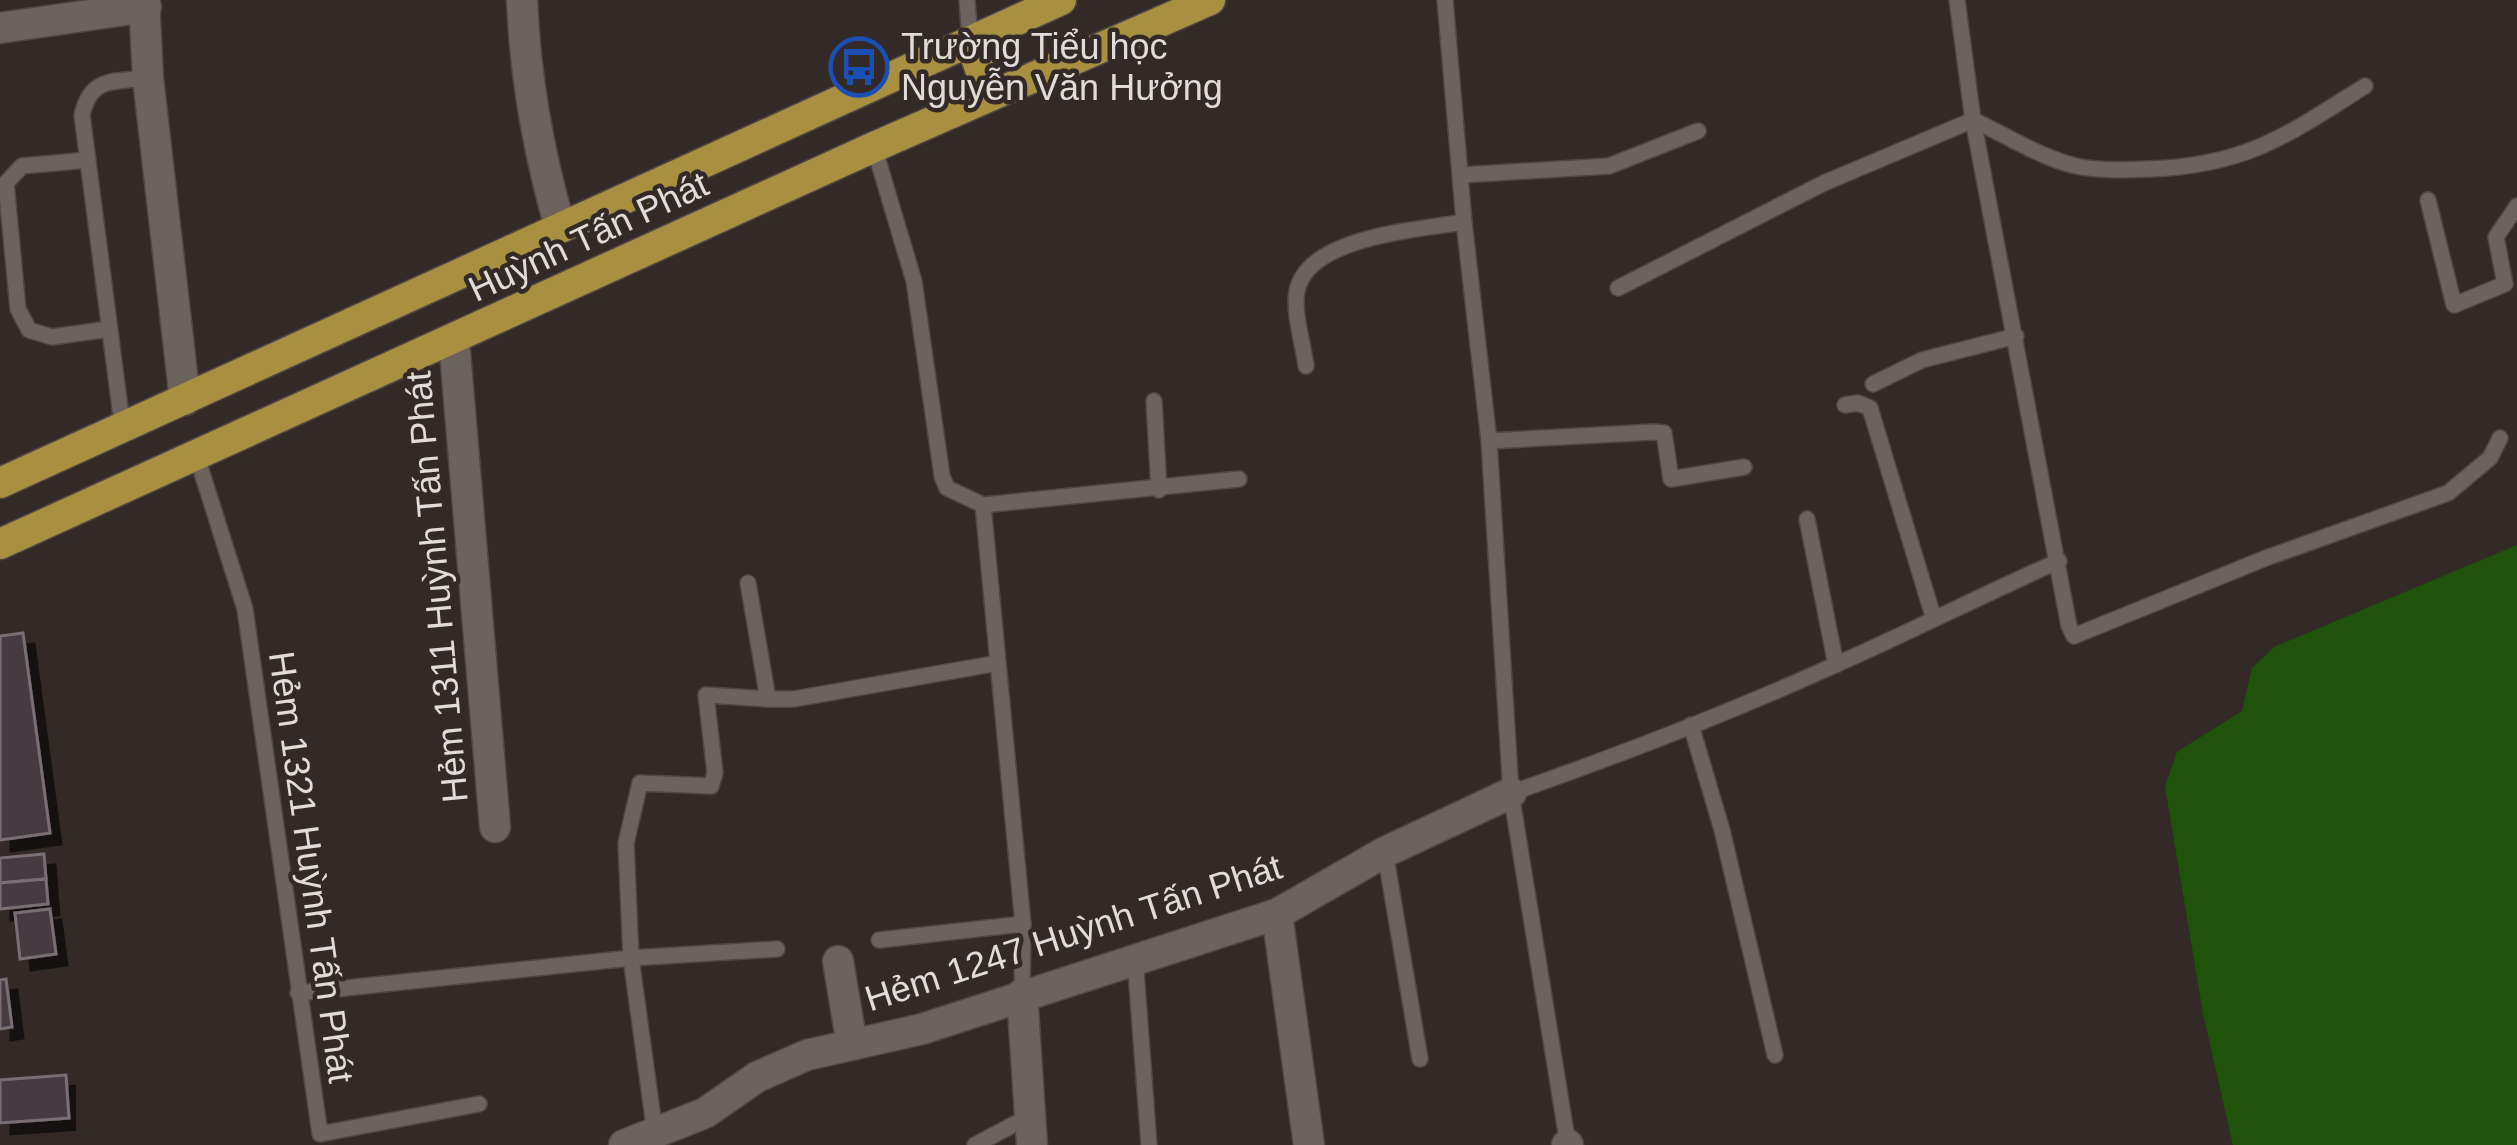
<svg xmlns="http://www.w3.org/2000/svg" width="2517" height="1145" font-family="Helvetica,sans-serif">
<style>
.green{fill:#1f530b}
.building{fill:#443b40;stroke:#786e73;stroke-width:3;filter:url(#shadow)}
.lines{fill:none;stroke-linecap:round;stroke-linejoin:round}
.lane-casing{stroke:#4e4744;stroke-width:18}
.street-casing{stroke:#4e4744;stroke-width:33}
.primary-casing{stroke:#4e4744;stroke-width:33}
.lane{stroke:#6c625e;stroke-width:15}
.street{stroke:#6c625e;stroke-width:30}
.primary{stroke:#a89040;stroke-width:30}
.labels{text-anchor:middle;stroke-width:9;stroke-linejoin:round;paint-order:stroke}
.poi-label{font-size:36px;fill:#e1dcd9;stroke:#332a27;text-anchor:start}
.street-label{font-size:36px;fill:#e1dcd9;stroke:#332a27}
</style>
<defs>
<filter id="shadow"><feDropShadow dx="11" dy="11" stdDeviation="0" flood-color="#0009"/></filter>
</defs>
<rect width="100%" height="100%" fill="#332a27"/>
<polygon class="green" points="2517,545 2517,1145 2233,1145 2203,1013 2165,786 2177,752 2242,711 2252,668 2274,647"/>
<g class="building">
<polygon points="23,633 50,833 0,840 0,636"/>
<polygon points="44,854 46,879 0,883 0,858"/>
<polygon points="46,879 48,904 0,909 0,883"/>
<polygon points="50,909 56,954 20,959 15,913"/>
<polygon points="6,979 12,1027 0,1029 0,980"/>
<polygon points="66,1075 69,1118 0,1123 0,1080"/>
</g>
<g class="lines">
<g class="lane-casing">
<g id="lane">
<polyline points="967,0 970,41"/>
<polyline points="1445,0 1464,222 1489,441 1511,793 1568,1145"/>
<polyline points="1957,0 1973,120 2069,626 2074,636 2266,558 2448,493 2490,458 2500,438"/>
<polyline points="874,147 914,281 942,476 947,488 983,505 1023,924 1022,994"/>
<polyline points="88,160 22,166 6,183 18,309 29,330 52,337 109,329"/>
<polyline points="1462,175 1609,166 1698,131"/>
<polyline points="2428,200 2454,305 2505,284 2496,237 2517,206"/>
<path d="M 1618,288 L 1824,183 L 1973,120 C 2006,135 2041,158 2076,166 C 2099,171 2127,170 2151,169 C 2247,165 2286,136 2365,86"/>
<path d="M 1306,366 C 1303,343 1293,313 1297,291 C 1308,236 1419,230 1464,222"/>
<polyline points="1873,384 1922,360 2016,336"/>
<polyline points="1154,401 1159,490"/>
<polyline points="1845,405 1858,403 1870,408 1933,616"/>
<path d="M 123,431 L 82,115 C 91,76 114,82 148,78"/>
<polyline points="1489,441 1654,432 1664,433 1671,479 1744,467"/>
<polyline points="196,454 245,609 320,1134 479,1104"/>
<polyline points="983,505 1239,479"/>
<polyline points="1807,519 1836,665"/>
<polyline points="748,583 768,699 794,699 998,663"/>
<polyline points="1691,725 1722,830 1775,1055"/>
<path d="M 1511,793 C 1620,755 1729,713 1835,665 C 1910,632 1984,594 2059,561"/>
<polyline points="1385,852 1420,1059"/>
<polyline points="879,940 1023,924"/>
<polyline points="1135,958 1149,1145"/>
<polyline points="298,993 631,958 626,843 640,783 711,786 715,773 706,695 768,699"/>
<polyline points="655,1133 631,958 777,949"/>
<polyline points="975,1145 1028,1117"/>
</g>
</g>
<g class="street-casing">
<g id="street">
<polyline points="144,0 148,78 185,400"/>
<path d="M 522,0 C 525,76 539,154 560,227"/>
<polyline points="0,28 146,7"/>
<polyline points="454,340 495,827"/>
<polyline points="1277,914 1309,1145"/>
<polyline points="838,961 852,1045"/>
<polyline points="1022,994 1032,1145"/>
<polyline points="624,1145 705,1113 757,1077 807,1055 922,1029 1277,914 1385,852 1511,793"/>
<polyline points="1567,1145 1568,1145"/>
</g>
</g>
<g class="primary-casing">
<g id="primary">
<polyline points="970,41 990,96"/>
<polyline points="0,483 1061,0"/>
<polyline points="0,544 874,147 1210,0"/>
</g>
</g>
<use href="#lane" class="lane"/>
<use href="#street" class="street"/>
<use href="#primary" class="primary"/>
</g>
<defs>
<g id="bus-ring" transform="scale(3)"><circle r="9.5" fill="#332a27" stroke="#1a4fb4" stroke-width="1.5"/><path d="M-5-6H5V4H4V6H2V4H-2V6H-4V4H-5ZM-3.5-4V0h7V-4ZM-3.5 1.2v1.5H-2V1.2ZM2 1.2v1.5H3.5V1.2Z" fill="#1a4fb4"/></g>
</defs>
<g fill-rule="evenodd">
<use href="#bus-ring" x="859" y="67"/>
</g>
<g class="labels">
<g class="poi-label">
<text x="901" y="59">Trường Tiểu học<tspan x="901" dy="41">Nguyễn Văn Hưởng</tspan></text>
</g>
<g class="street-label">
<text transform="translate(588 236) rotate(-25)" y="13">Huỳnh Tấn Phát</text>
<text transform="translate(436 587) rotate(-95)" y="13">Hẻm 1311 Huỳnh Tấn Phát</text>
<text transform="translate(312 867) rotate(82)" y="13">Hẻm 1321 Huỳnh Tấn Phát</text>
<text transform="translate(1073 932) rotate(-18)" y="13">Hẻm 1247 Huỳnh Tấn Phát</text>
</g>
</g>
</svg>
